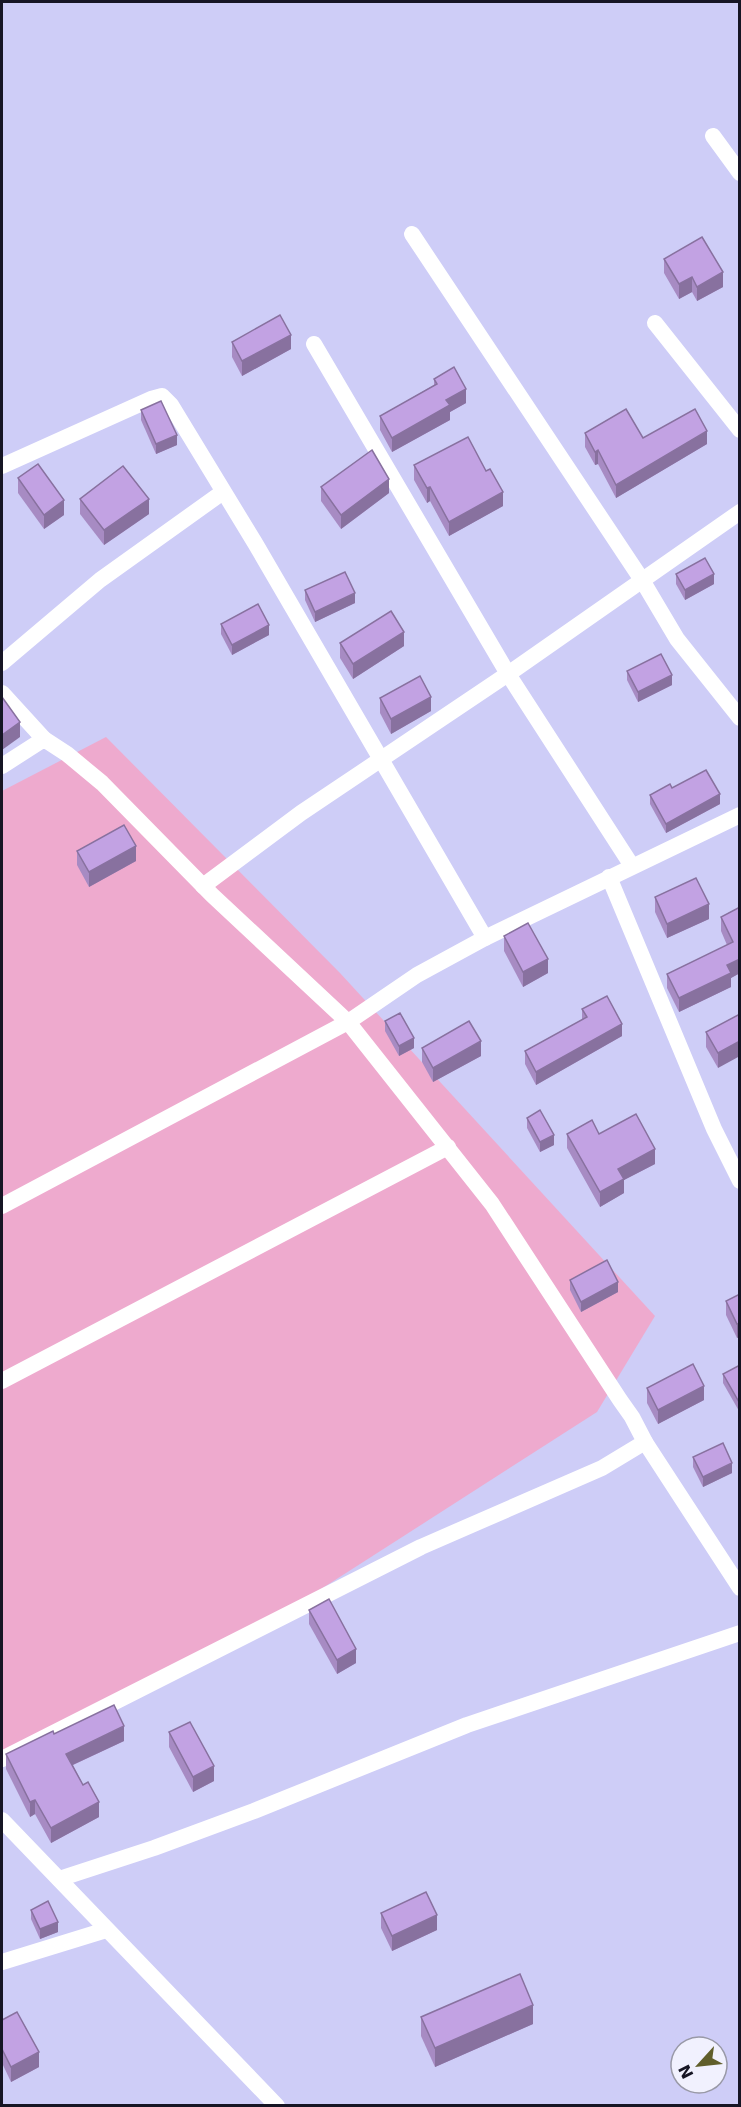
<svg xmlns="http://www.w3.org/2000/svg" width="741" height="2107" font-family="'DejaVu Sans',sans-serif">
<style>
.green{fill:#eeaace}
.lines{fill:none;stroke-linecap:round;stroke-linejoin:round}
.minor{stroke:#fff;stroke-width:16}
.wall{fill:#a78bc3}
.shaded-wall{fill:#88719f}
.building{fill:#c2a2e3;stroke:#88719f;stroke-width:1.5}
</style>
<rect width="100%" height="100%" fill="#cecdf7"/>
<polygon class="green" points="106,737 340,973 655,1316 597,1412 251,1634 2,1766 2,791"/>
<g class="lines">
<g class="minor">
<polyline points="713,136 740,173"/>
<polyline points="412,234 642,580 677,639 740,718"/>
<polyline points="655,323 740,430"/>
<polyline points="314,344 508,674 632,866"/>
<polyline points="2,466 151,399 162,396 171,405 255,543 485,938"/>
<polyline points="2,663 100,580 223,492"/>
<polyline points="2,693 44,739"/>
<polyline points="2,766 44,739 67,754 102,783 212,895 348,1022 492,1204 620,1400 632,1417 645,1442 602,1468 421,1547 2,1759"/>
<polyline points="609,877 714,1129 740,1181"/>
<polyline points="203,886 301,813 508,674 740,512"/>
<polyline points="2,1206 348,1022 417,975 485,938 740,815"/>
<polyline points="2,1381 448,1147"/>
<polyline points="645,1442 740,1588"/>
<polyline points="2,1820 277,2106"/>
<polyline points="59,1879 154,1848 254,1811 467,1725 740,1633"/>
<polyline points="2,1962 106,1930"/>
</g>
</g>
<g class="wall">
<polygon points="664,259 723,287 697,301 692,292 679,299 664,273"/>
<polygon points="232,342 291,349 242,376 232,357"/>
<polygon points="434,379 466,403 450,412 450,420 392,452 380,430 380,416 434,385"/>
<polygon points="141,410 177,445 156,454 141,420"/>
<polygon points="585,433 643,438 707,444 616,498 598,464 595,465 585,447"/>
<polygon points="414,465 486,471 503,506 449,536 430,501 427,503 414,480"/>
<polygon points="18,478 64,515 44,529 18,493"/>
<polygon points="321,487 389,493 341,529 321,501"/>
<polygon points="80,499 149,514 104,545 80,514"/>
<polygon points="676,574 714,584 685,600 676,584"/>
<polygon points="305,590 355,603 315,622 305,600"/>
<polygon points="221,624 269,635 232,655 221,634"/>
<polygon points="340,643 404,646 353,679 340,658"/>
<polygon points="627,671 672,685 638,702 627,680"/>
<polygon points="380,698 431,711 391,734 380,713"/>
<polygon points="650,795 720,804 666,833 650,804"/>
<polygon points="77,851 136,861 89,887 77,865"/>
<polygon points="655,897 709,919 667,938 655,912"/>
<polygon points="740,907 740,973 731,978 731,987 679,1012 667,988 667,974 727,945 721,931 721,917"/>
<polygon points="504,936 548,973 523,987 504,951"/>
<polygon points="582,1009 622,1036 536,1085 525,1064 525,1051 582,1020"/>
<polygon points="740,1014 718,1068 706,1047 706,1032"/>
<polygon points="385,1021 414,1048 399,1056 385,1031"/>
<polygon points="422,1048 481,1056 433,1082 422,1062"/>
<polygon points="527,1118 554,1145 540,1152 527,1128"/>
<polygon points="567,1134 599,1134 655,1164 624,1180 624,1193 600,1207 567,1148"/>
<polygon points="570,1280 618,1292 581,1312 570,1290"/>
<polygon points="740,1294 737,1338 726,1315 726,1301"/>
<polygon points="740,1365 739,1411 723,1383 723,1374"/>
<polygon points="647,1388 704,1400 658,1424 647,1403"/>
<polygon points="693,1457 732,1473 703,1487 693,1467"/>
<polygon points="309,1610 356,1663 337,1674 309,1624"/>
<polygon points="169,1732 214,1781 193,1792 169,1747"/>
<polygon points="54,1734 124,1741 73,1765 99,1817 51,1843 35,1814 30,1817 6,1769 6,1754"/>
<polygon points="31,1910 58,1932 40,1939 31,1919"/>
<polygon points="381,1913 437,1930 392,1951 381,1928"/>
<polygon points="421,2017 533,2024 435,2067 421,2036"/>
<polygon points="2,2020 39,2067 11,2082 2,2063"/>
</g>
<g class="shaded-wall">
<polygon points="723,272 723,287 697,301 697,287"/>
<polygon points="692,277 692,292 679,299 679,284"/>
<polygon points="291,335 291,349 242,376 242,361"/>
<polygon points="466,389 466,403 450,412 450,420 392,452 392,438 446,400"/>
<polygon points="707,431 707,444 616,498 616,485"/>
<polygon points="177,435 177,445 156,454 156,444"/>
<polygon points="598,450 598,464 595,465 595,452"/>
<polygon points="389,479 389,493 341,529 341,515"/>
<polygon points="430,487 430,501 427,503 427,488"/>
<polygon points="503,492 503,506 449,536 449,522"/>
<polygon points="149,499 149,514 104,545 104,530"/>
<polygon points="64,500 64,515 44,529 44,515"/>
<polygon points="714,574 714,584 685,600 685,590"/>
<polygon points="355,593 355,603 315,622 315,612"/>
<polygon points="269,625 269,635 232,655 232,645"/>
<polygon points="404,632 404,646 353,679 353,664"/>
<polygon points="672,675 672,685 638,702 638,692"/>
<polygon points="431,697 431,711 391,734 391,719"/>
<polygon points="20,722 20,737 2,750 2,735"/>
<polygon points="720,794 720,804 666,833 666,824"/>
<polygon points="136,846 136,861 89,887 89,872"/>
<polygon points="709,904 709,919 667,938 667,924"/>
<polygon points="548,959 548,973 523,987 523,972"/>
<polygon points="740,959 740,973 731,978 731,987 679,1012 679,998 727,965"/>
<polygon points="622,1024 622,1036 536,1085 536,1072"/>
<polygon points="414,1038 414,1048 399,1056 399,1046"/>
<polygon points="481,1041 481,1056 433,1082 433,1068"/>
<polygon points="740,1041 740,1056 718,1068 718,1053"/>
<polygon points="554,1135 554,1145 540,1152 540,1142"/>
<polygon points="655,1149 655,1164 624,1180 624,1193 600,1207 600,1192 618,1169"/>
<polygon points="618,1282 618,1292 581,1312 581,1302"/>
<polygon points="740,1323 740,1337 737,1338 737,1324"/>
<polygon points="704,1386 704,1400 658,1424 658,1410"/>
<polygon points="732,1463 732,1473 703,1487 703,1477"/>
<polygon points="356,1649 356,1663 337,1674 337,1660"/>
<polygon points="124,1726 124,1741 66,1768 66,1754"/>
<polygon points="214,1766 214,1781 193,1792 193,1777"/>
<polygon points="35,1800 35,1814 30,1817 30,1802"/>
<polygon points="99,1802 99,1817 51,1843 51,1828"/>
<polygon points="437,1915 437,1930 392,1951 392,1936"/>
<polygon points="58,1922 58,1932 40,1939 40,1929"/>
<polygon points="533,2005 533,2024 435,2067 435,2048"/>
<polygon points="39,2052 39,2067 11,2082 11,2067"/>
</g>
<g class="building">
<polygon points="702,237 723,272 697,287 692,277 679,284 664,259"/>
<polygon points="280,315 291,335 242,361 232,342"/>
<polygon points="454,367 466,389 446,400 450,405 392,438 380,416 437,384 434,379"/>
<polygon points="161,401 177,435 156,444 141,410"/>
<polygon points="626,409 643,438 695,409 707,431 616,485 598,450 595,452 585,433"/>
<polygon points="468,437 486,471 490,469 503,492 449,522 430,487 427,488 414,465"/>
<polygon points="372,450 389,479 341,515 321,487"/>
<polygon points="38,464 64,500 44,515 18,478"/>
<polygon points="123,466 149,499 104,530 80,499"/>
<polygon points="705,558 714,574 685,590 676,574"/>
<polygon points="345,572 355,593 315,612 305,590"/>
<polygon points="258,604 269,625 232,645 221,624"/>
<polygon points="391,611 404,632 353,664 340,643"/>
<polygon points="661,654 672,675 638,692 627,671"/>
<polygon points="420,676 431,697 391,719 380,698"/>
<polygon points="2,697 20,722 2,735"/>
<polygon points="706,770 720,794 666,824 650,795 670,784 672,788"/>
<polygon points="124,825 136,846 89,872 77,851"/>
<polygon points="696,878 709,904 667,924 655,897"/>
<polygon points="740,907 740,959 727,965 731,973 679,998 667,974 733,942 721,917"/>
<polygon points="528,923 548,959 523,972 504,936"/>
<polygon points="607,996 622,1024 536,1072 525,1051 587,1017 582,1009"/>
<polygon points="400,1013 414,1038 399,1046 385,1021"/>
<polygon points="740,1014 740,1041 718,1053 706,1032"/>
<polygon points="469,1021 481,1041 433,1068 422,1048"/>
<polygon points="540,1110 554,1135 540,1142 527,1118"/>
<polygon points="636,1114 655,1149 618,1169 624,1179 600,1192 567,1134 592,1120 599,1134"/>
<polygon points="607,1260 618,1282 581,1302 570,1280"/>
<polygon points="740,1294 740,1323 737,1324 726,1301"/>
<polygon points="693,1364 704,1386 658,1410 647,1388"/>
<polygon points="740,1365 740,1401 739,1402 723,1374"/>
<polygon points="723,1443 732,1463 703,1477 693,1457"/>
<polygon points="329,1599 356,1649 337,1660 309,1610"/>
<polygon points="114,1705 124,1726 66,1754 83,1785 88,1782 99,1802 51,1828 35,1800 30,1802 6,1754 53,1731 54,1734"/>
<polygon points="190,1722 214,1766 193,1777 169,1732"/>
<polygon points="426,1892 437,1915 392,1936 381,1913"/>
<polygon points="48,1901 58,1922 40,1929 31,1910"/>
<polygon points="520,1974 533,2005 435,2048 421,2017"/>
<polygon points="17,2012 39,2052 11,2067 2,2049 2,2020"/>
</g>
<rect width="741" height="2107" fill="none" stroke="#161524" stroke-width="6"/>
<g transform="translate(699 2065) rotate(243)"><circle r="28" fill="#f1f1fe" stroke="#9999a7" stroke-width="1.5"/>
<path d="M0-4.5L10 22L0 15L-10 22Z" fill="#605e2b"/>
<text y="-9" font-size="16" font-weight="bold" text-anchor="middle" fill="#161524">N</text>
</g>
</svg>
